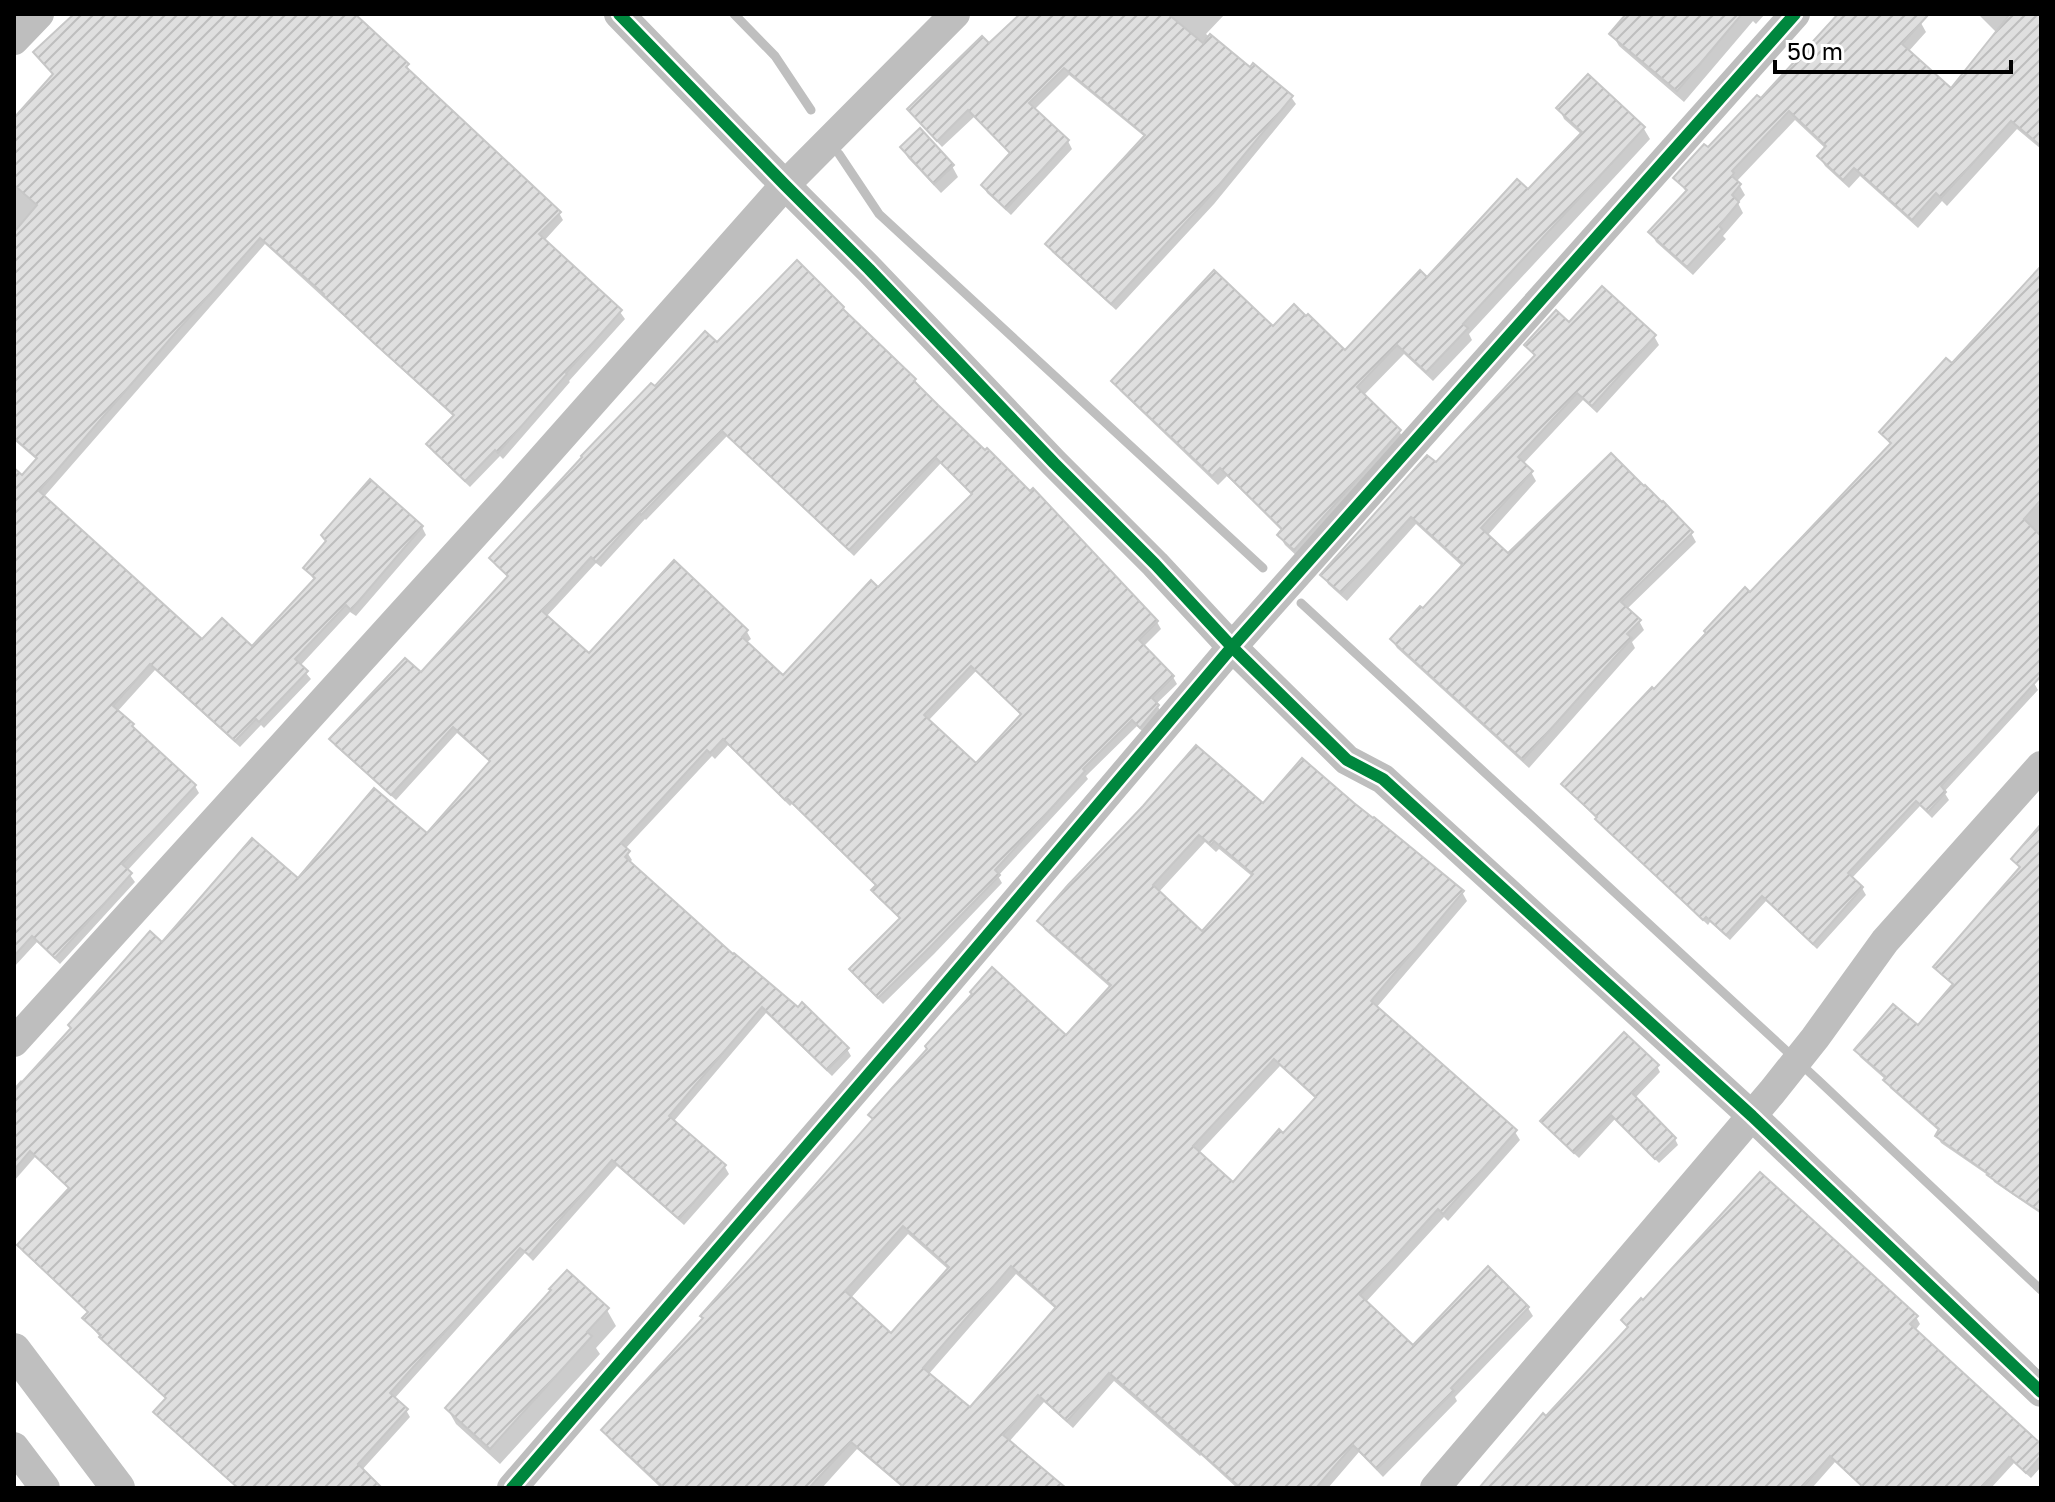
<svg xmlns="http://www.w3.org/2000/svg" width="2055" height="1502" font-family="'Golos Text',sans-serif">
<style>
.shadow{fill:#0003;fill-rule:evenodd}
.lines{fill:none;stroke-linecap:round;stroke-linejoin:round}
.stream{stroke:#bfbfbf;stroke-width:9}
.canal{stroke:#bfbfbf;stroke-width:34}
.building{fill:url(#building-hatch);stroke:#c7c7c7;stroke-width:2;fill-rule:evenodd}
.street{stroke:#bebebe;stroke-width:30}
.cycleway-casing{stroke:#fff;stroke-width:17}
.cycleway{stroke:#00873e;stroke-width:12}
</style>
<defs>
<pattern id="building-hatch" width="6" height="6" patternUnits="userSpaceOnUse" patternTransform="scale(2)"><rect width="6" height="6" fill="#dfdfdf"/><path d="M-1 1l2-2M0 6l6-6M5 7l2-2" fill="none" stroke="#bebebe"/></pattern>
</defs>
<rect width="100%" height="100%" fill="#fff"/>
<g class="shadow">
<polygon points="78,14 352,14 559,213 563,220 544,241 620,312 625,319 569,381 570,382 503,459 500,456 470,487 433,452 429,445 454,417 265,244 43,498 203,642 252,649 315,581 305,568 422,527 426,535 356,616 350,612 300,666 311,679 264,728 261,725 240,747 155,670 117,712 132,726 136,733 195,786 199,793 127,871 135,882 60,964 37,942 14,967 14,487 37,460 14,440 14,121 54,76 35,52"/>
<polygon points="1023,14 1225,14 1206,34 1250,70 1291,97 1296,104 1214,204 1116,310 1052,252 1048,244 1145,137 1069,75 1034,110 1068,141 1072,149 1011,215 987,193 983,185 1011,154 974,117 942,147 914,117 910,110 989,46"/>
<polygon points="1628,14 1765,14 1756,24 1753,21 1684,102 1619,46 1612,34"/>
<polygon points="1840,14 1911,14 1921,23 1926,32 1908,52 1951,91 2041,83 2041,149 2017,129 1947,206 1942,201 1918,228 1860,176 1849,188 1825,166 1819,156 1826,149 1795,120 1737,181 1745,195 1738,203 1743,213 1723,236 1726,239 1693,275 1656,242 1651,232 1687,193 1676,178 1761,101"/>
<polygon points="1978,14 2041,14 2041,77"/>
<polygon points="1589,77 1644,129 1650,139 1469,334 1472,340 1433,381 1404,354 1363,396 1399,431 1405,441 1300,559 1285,545 1279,535 1282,531 1227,476 1218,485 1120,391 1114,381 1273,329 1345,352 1528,192 1582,135 1564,119 1559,108"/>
<polygon points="902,147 952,166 958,177 941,193 908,158"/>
<polygon points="2041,287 2041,662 2034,683 2038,690 1944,792 1949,800 1932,818 1920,806 1851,879 1862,888 1866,895 1817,949 1766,901 1730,940 1710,922 1708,925 1602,825 1598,820 1568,790 1564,784 1750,595 1891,445 1881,433 1952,365"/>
<path d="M 842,309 L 915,380 L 919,387 L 1157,622 L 1161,629 L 1143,647 L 1173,677 L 1177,684 L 1156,704 L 1162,713 L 1144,733 L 1137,726 L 1086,776 L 1088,779 L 998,876 L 1002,883 L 934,954 L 883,1004 L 855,976 L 851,969 L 901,920 L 878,898 L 874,891 L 877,887 L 792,804 L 790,806 L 728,745 L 715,759 L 712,756 L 625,849 L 632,860 L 629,863 L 678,909 L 847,1049 L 851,1056 L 832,1076 L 766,1013 L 674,1121 L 725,1167 L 729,1174 L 684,1225 L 617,1166 L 533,1261 L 525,1253 L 394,1399 L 406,1410 L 410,1417 L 361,1471 L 380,1488 L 237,1488 L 160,1419 L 156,1412 L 167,1400 L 106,1344 L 84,1318 L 89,1313 L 23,1252 L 19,1245 L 70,1190 L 35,1157 L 14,1181 L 14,1088 L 21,1080 L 24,1083 L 163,945 L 298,880 L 427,836 L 491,763 L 457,733 L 396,800 L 335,746 L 331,739 L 421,675 L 509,578 L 496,566 L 492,559 L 655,389 L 717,345 ZM 727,436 L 854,556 L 941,463 L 973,496 L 879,590 L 783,678 L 746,643 L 751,639 L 747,632 L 589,656 L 546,617 L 596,563 L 601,567 L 645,519 L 646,520 ZM 976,671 L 1022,716 L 976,766 L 928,721 Z"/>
<polygon points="1569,325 1654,336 1659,345 1597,413 1583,400 1523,464 1531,472 1536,481 1487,536 1508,556 1691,533 1696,542 1627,609 1639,621 1644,630 1632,642 1635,648 1529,768 1397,648 1392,640 1423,611 1463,567 1416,524 1347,601 1328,584 1323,575 1437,465 1536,358 1527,345"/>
<path d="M 1263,806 L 1462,892 L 1467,901 L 1376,1008 L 1515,1132 L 1520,1140 L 1448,1221 L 1444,1217 L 1365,1303 L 1413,1348 L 1528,1308 L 1533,1316 L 1455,1397 L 1457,1401 L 1383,1477 L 1359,1452 L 1328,1488 L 1237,1488 L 1201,1455 L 1200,1456 L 1114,1381 L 1073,1428 L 1044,1402 L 1008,1443 L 1058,1484 L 1060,1482 L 1067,1488 L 903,1488 L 857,1449 L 822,1488 L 661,1488 L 609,1439 L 604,1431 L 704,1320 L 874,1121 L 871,1115 L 1066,1037 L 1111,988 L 1045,930 L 1040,922 L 1070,886 ZM 1205,842 L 1216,852 L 1219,849 L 1253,877 L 1203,934 L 1158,893 ZM 1280,1066 L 1316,1099 L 1233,1185 L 1198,1154 ZM 908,1234 L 949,1270 L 891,1336 L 850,1299 ZM 1016,1274 L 1057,1310 L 970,1410 L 928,1375 Z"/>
<polygon points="2041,828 2041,1214 1994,1182 1992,1178 1941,1143 1937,1136 1940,1132 1890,1088 1886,1080 1860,1057 1856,1050 1918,1028 1954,986 1940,974 1936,967 2021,869 2013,859"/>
<polygon points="1657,1066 1660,1072 1635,1098 1675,1139 1678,1145 1659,1163 1615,1119 1579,1158 1546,1127 1542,1121"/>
<polygon points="607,1310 616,1326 596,1348 600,1354 500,1464 456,1424 447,1408"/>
<polygon points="1916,1317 1920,1324 1915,1331 2041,1446 2041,1467 2031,1478 2014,1463 1991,1488 1863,1488 1835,1462 1812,1488 1481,1488 1628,1329 1624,1321"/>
</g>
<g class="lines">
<g class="stream">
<polyline points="734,14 775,56 811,110"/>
<polyline points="839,154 879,214 1263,568"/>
<polyline points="1301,603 1818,1080 2041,1290"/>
</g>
<polyline class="canal" points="14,1350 118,1488"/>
</g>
<g class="building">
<polygon points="74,14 355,14 409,64 406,67 561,212 539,234 622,310 566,373 567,374 498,453 495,450 465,481 426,444 454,415 375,344 323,295 324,294 260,238 177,331 39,491 202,639 222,618 252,646 315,578 303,568 326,541 321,535 370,479 423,526 351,610 346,605 295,659 308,671 259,722 256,719 235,741 150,664 113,706 134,724 132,726 196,785 122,864 132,873 55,958 32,936 14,956 14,468 22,475 37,458 14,438 14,232 37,205 14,185 14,118 53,74 33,52"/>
<polygon points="1020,14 1168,14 1203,43 1210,34 1250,67 1253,63 1293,96 1210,196 1111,304 1045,244 1145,135 1064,68 1029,103 1069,140 1006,209 981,185 1010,153 968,110 937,141 907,109 982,36 989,43"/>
<polygon points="1626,14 1742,14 1677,91 1609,34"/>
<polygon points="1838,14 1929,14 1902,44 1951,88 2010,14 2041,14 2041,146 2011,121 1941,198 1936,193 1912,220 1854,168 1843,180 1817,156 1826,146 1789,111 1732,171 1734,173 1732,176 1741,184 1732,195 1739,202 1719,226 1722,229 1687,267 1648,232 1687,190 1673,178 1704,144 1708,147 1757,95 1761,98"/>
<polygon points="1588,74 1645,127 1463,324 1468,328 1426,372 1397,345 1357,387 1401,430 1294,550 1277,535 1282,529 1220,468 1212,476 1111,381 1214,270 1273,326 1294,304 1306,316 1308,314 1345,350 1420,270 1427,277 1517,179 1528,189 1582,132 1556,108"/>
<polygon points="920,128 954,165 934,184 900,147"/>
<path d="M 797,260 L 844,307 L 843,309 L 916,379 L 914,381 L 938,405 L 985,450 L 987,448 L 1030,491 L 1033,488 L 1158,621 L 1139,640 L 1174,676 L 1152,698 L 1159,705 L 1140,728 L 1132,720 L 1083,769 L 1085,771 L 995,870 L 1000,875 L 930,947 L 878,998 L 849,969 L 900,918 L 871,890 L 876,885 L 787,798 L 785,800 L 723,739 L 710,753 L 707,750 L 621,843 L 630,851 L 625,857 L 733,954 L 734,953 L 798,1007 L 802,1002 L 849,1048 L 827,1070 L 762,1007 L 669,1116 L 726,1165 L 679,1219 L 612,1160 L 529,1255 L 520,1248 L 390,1393 L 408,1409 L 358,1464 L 382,1488 L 238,1488 L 153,1412 L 166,1398 L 99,1337 L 101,1335 L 82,1318 L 88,1312 L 17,1245 L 69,1188 L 30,1151 L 14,1170 L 14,1091 L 71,1028 L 68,1025 L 150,931 L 162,942 L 252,838 L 298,878 L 374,788 L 427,833 L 490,761 L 453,727 L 391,795 L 329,739 L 405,658 L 421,672 L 508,576 L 489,558 L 582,457 L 581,456 L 651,383 L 655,386 L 705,331 L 717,342 ZM 722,431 L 849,550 L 936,458 L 972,494 L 878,587 L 871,580 L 783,675 L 742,637 L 748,630 L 674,560 L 589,653 L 542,611 L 591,557 L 596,562 L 640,513 L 641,515 ZM 971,666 L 1021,714 L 976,763 L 924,715 Z"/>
<polygon points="2041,266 2041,500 2024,519 2041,536 2041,676 1941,786 1946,792 1928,812 1916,801 1848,873 1863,887 1813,944 1762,896 1726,935 1706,917 1703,920 1685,903 1595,819 1597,817 1561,784 1652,687 1654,689 1706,633 1704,631 1745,587 1750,592 1891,443 1879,432 1946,358 1952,363"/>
<polygon points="1602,286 1656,335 1592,406 1577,393 1518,457 1533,471 1481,528 1508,553 1611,453 1644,486 1645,485 1662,502 1663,501 1693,532 1621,602 1641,620 1627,634 1632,638 1523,760 1390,639 1420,606 1423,608 1463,564 1411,517 1341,593 1320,575 1427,455 1436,462 1535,355 1524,345 1556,310 1569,322"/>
<path d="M 1196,745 L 1263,803 L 1302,758 L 1354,803 L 1373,818 L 1374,817 L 1464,891 L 1371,1001 L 1517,1130 L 1443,1214 L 1438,1209 L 1360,1295 L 1413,1345 L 1488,1266 L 1529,1307 L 1451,1388 L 1454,1391 L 1377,1469 L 1353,1445 L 1316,1488 L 1241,1488 L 1109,1373 L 1067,1421 L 1038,1395 L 1003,1435 L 1066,1488 L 905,1488 L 851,1442 L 809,1488 L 664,1488 L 601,1430 L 703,1318 L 700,1316 L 873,1119 L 868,1115 L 927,1049 L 925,1046 L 972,994 L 970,992 L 992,967 L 1066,1035 L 1111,985 L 1037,921 L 1068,885 L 1143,806 ZM 1199,835 L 1211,845 L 1214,841 L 1253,874 L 1202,931 L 1153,885 ZM 1274,1059 L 1316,1097 L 1283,1133 L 1279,1129 L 1233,1182 L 1193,1146 ZM 903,1226 L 949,1267 L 891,1333 L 845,1291 ZM 1011,1266 L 1056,1307 L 970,1407 L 923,1368 Z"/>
<polygon points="2041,824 2041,1212 2012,1193 1987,1175 1989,1174 1935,1136 1939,1129 1883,1080 1886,1077 1854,1050 1893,1004 1918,1025 1953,984 1933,967 2020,867 2011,859"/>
<polygon points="1624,1032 1659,1065 1632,1093 1676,1138 1655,1159 1611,1115 1574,1153 1540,1121"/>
<polygon points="1760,1172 1918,1316 1910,1324 2041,1444 2041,1456 2026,1473 2009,1457 1981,1488 1864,1488 1830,1456 1802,1488 1479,1488 1543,1413 1546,1416 1628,1327 1621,1320 1641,1298 1643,1300"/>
<polygon points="567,1270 609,1308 587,1332 592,1336 490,1449 445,1408 551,1290 549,1289"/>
</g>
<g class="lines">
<g class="street">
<polyline points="619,14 785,185 869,269 1054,463 1155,564 1232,647 1347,760 1383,779 1752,1116 2041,1392"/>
<polyline points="14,40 39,14"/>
<polyline points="14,1042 511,494 785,185 955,14"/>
<polyline points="14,1447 45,1488"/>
<polyline points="512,1488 911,1025 1232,647 1795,14"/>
<polyline points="1435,1488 1772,1092 1815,1038 1885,941 2041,766"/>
</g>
<g class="cycleway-casing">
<g id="cycleway">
<polyline points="619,14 785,185 869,269 1054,463 1155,564 1232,647 1347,760 1383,779 1752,1116 2041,1392"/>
<polyline points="512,1488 911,1025 1232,647 1795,14"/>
</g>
</g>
<use href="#cycleway" class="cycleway"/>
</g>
<rect width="2055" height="1502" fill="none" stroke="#000000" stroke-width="32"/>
<path d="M1775 60v12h236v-12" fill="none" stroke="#000000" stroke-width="4"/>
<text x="1787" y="60" font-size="24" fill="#000000" stroke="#ffffff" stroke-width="6" paint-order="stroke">50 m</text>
</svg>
